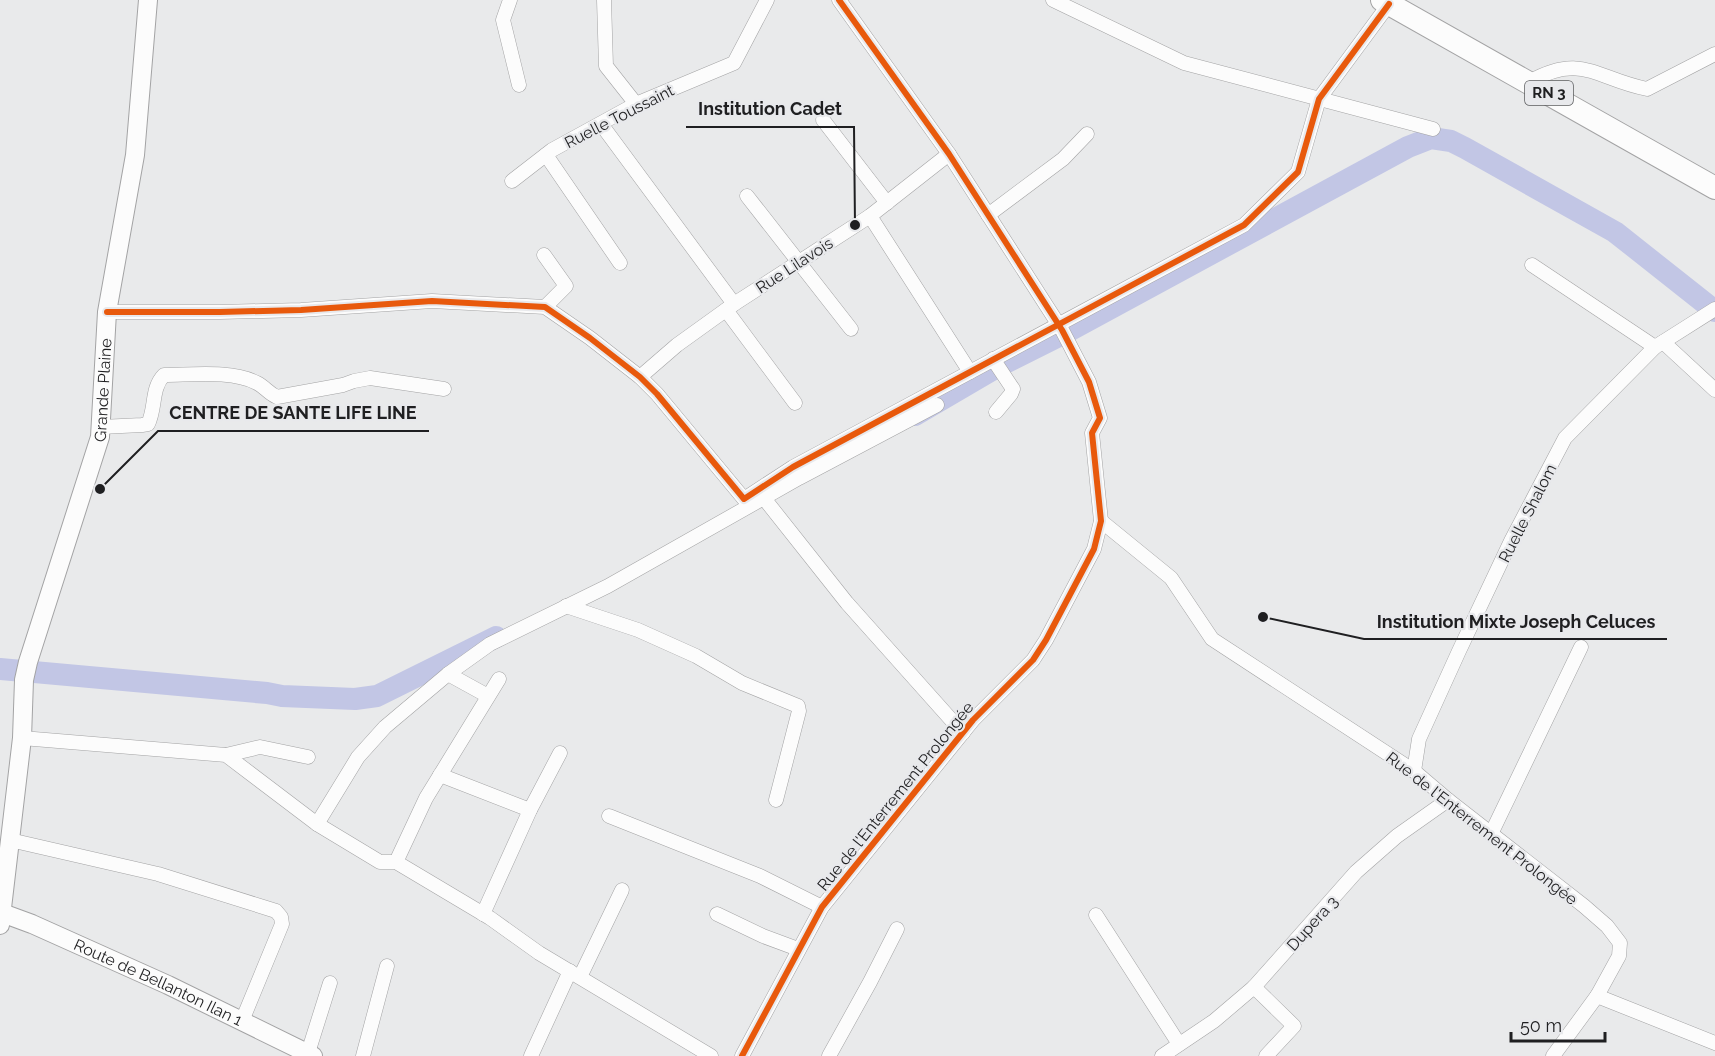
<svg xmlns="http://www.w3.org/2000/svg" width="1715" height="1056" font-family="Raleway,sans-serif">
<style>
.lines{fill:none;stroke-linecap:round;stroke-linejoin:round}
.river{stroke:#c2c6e5;stroke-width:22}
.minor-casing{stroke:#a3a3a4;stroke-width:15}
.tertiary-casing{stroke:#a3a3a4;stroke-width:20}
.primary-casing{stroke:#a3a3a4;stroke-width:24}
.minor{stroke:#fcfcfc;stroke-width:14}
.tertiary{stroke:#fcfcfc;stroke-width:18}
.primary{stroke:#fcfcfc;stroke-width:22}
.cycleway-casing{stroke:#e8e9ec;stroke-width:10}
.cycleway{stroke:#e8590c;stroke-width:6}
.labels{text-anchor:middle;stroke-width:4.5;stroke-linejoin:round;paint-order:stroke}
.shield{fill:#e8e9ec;stroke:#5b5c5e;stroke-width:1.5}
.shield-label{font-size:15px;font-weight:bold;fill:#1f1f21}
.street-label{font-size:16px;fill:#1f1f21;stroke:#e8e9ec}
.leader{fill:none;stroke:#1f1f21;stroke-width:2}
.callout-dot{fill:#1f1f21;stroke:#e8e9ec;stroke-width:2}
.callout-label{font-size:18px;text-anchor:middle;font-weight:bold;fill:#1f1f21;stroke:#e8e9ec;stroke-width:4.5;stroke-linejoin:round;paint-order:stroke}
</style>
<rect width="100%" height="100%" fill="#e9eaeb"/>
<g class="lines">
<g class="river">
<polyline points="915,415 997,367 1061,335 1408,147 1431,138 1451,141 1465,148 1615,232 1715,311"/>
<polyline points="0,669 267,693 282,696 355,699 377,696 496,637"/>
</g>
<g class="minor-casing">
<g id="minor">
<polyline points="510,0 503,20 519,85"/>
<polyline points="604,0 606,66 636,104"/>
<polyline points="1053,0 1184,63 1433,129"/>
<path d="M 1529,82 C 1582,52 1596,79 1647,89 L 1715,54"/>
<polyline points="823,120 887,203"/>
<polyline points="601,124 734,304"/>
<polyline points="546,155 620,263"/>
<polyline points="512,181 552,150 636,104 734,63 767,0"/>
<polyline points="747,196 851,329"/>
<polyline points="988,215 1063,159 1087,134"/>
<polyline points="870,216 970,372"/>
<polyline points="544,255 566,286 545,307"/>
<polyline points="1532,265 1655,347"/>
<polyline points="726,310 795,403"/>
<polyline points="107,312 220,312 301,310 432,301 545,307 590,338 640,377 657,394 744,499 793,467 1244,225 1298,172 1319,99 1389,4"/>
<polyline points="1663,342 1715,390"/>
<polyline points="993,359 1013,389 1011,394 996,412"/>
<polyline points="640,377 677,345 734,304 870,216 949,154"/>
<path d="M 101,427 L 142,425 L 148,424 C 156,408 151,388 164,375 C 192,375 232,370 257,383 C 265,387 268,393 277,397 L 343,385 L 354,381 L 370,378 L 444,389"/>
<polyline points="759,492 847,603 963,733"/>
<polyline points="1101,521 1171,578 1212,639 1414,771 1448,800 1584,906 1607,926 1620,943 1619,956 1597,996 1553,1056"/>
<polyline points="566,606 638,630 696,656 742,683 798,706 799,711 776,800"/>
<polyline points="448,674 488,696"/>
<polyline points="22,738 226,755 317,824 380,862 396,862 490,918 539,953 711,1056"/>
<polyline points="226,755 260,747 308,757"/>
<polyline points="1414,771 1419,739 1459,651 1511,541 1565,438 1655,347 1715,309"/>
<polyline points="440,775 530,810"/>
<polyline points="609,816 760,876 822,907"/>
<polyline points="317,824 358,757 385,727 448,674 490,644 608,586 799,478 937,405"/>
<polyline points="1491,834 1581,647"/>
<polyline points="10,840 158,874 276,911 281,917 282,924 242,1021"/>
<polyline points="396,862 426,798 499,679"/>
<polyline points="483,914 530,810 560,753"/>
<polyline points="717,914 763,936 798,949"/>
<polyline points="1096,915 1179,1044"/>
<polyline points="580,977 622,890"/>
<polyline points="1597,996 1715,1043"/>
<polyline points="307,1056 330,983"/>
<polyline points="363,1056 387,966"/>
<polyline points="531,1056 570,971"/>
<polyline points="742,1056 822,907 973,720 1033,660 1046,640 1094,549 1101,521 1092,433 1100,418 1089,382 1062,330 949,154 839,0"/>
<polyline points="829,1056 870,982 897,929"/>
<polyline points="1162,1056 1214,1021 1254,987"/>
<polyline points="1266,1056 1294,1026 1254,987 1356,872 1397,836 1448,800"/>
</g>
</g>
<g class="tertiary-casing">
<g id="tertiary">
<path id="s1" d="M 2,913 L 32,924 L 168,985 L 313,1056"/>
<path id="s2" d="M 0,925 L 22,738 L 24,680 L 28,662 L 100,437 L 107,312 L 135,155 L 148,0"/>
</g>
</g>
<g class="primary-casing">
<polyline id="primary" points="1382,0 1715,188"/>
</g>
<use href="#minor" class="minor"/>
<use href="#tertiary" class="tertiary"/>
<use href="#primary" class="primary"/>
<g class="cycleway-casing">
<g id="cycleway">
<polyline points="107,312 220,312 301,310 432,301 545,307 590,338 640,377 657,394 744,499 793,467 1244,225 1298,172 1319,99 1389,4"/>
<polyline points="742,1056 822,907 973,720 1033,660 1046,640 1094,549 1101,521 1092,433 1100,418 1089,382 1062,330 949,154 839,0"/>
</g>
</g>
<use href="#cycleway" class="cycleway"/>
</g>
<g class="labels">
<rect class="shield" x="1525" y="81" width="48" height="24" rx="4.5"/>
<g class="shield-label">
<text x="1549" y="98">RN 3</text>
</g>
<g class="street-label">
<text transform="translate(619 116) rotate(-27)" y="6">Ruelle Toussaint</text>
<text transform="translate(794 265) rotate(-33)" y="6">Rue Lilavois</text>
<text dy="6" stroke="none"><textPath href="#s2" startOffset="548">Grande Plaine</textPath></text>
<text transform="translate(1527 513) rotate(-63)" y="6">Ruelle Shalom</text>
<text transform="translate(895 796) rotate(-51)" y="6">Rue de l'Enterrement Prolongée</text>
<text transform="translate(1482 828) rotate(38)" y="6">Rue de l'Enterrement Prolongée</text>
<text transform="translate(1312 923) rotate(-48)" y="6">Dupera 3</text>
<text dy="6" stroke="none"><textPath href="#s1" startOffset="171">Route de Bellanton Ilan 1</textPath></text>
</g>
</g>
<path class="leader" d="M855 225L854 127H686M100 489L158 431H429M1263 617L1364 639H1667"/>
<g class="callout-dot">
<circle cx="855" cy="225" r="6"/>
<circle cx="100" cy="489" r="6"/>
<circle cx="1263" cy="617" r="6"/>
</g>
<g class="callout-label">
<text x="770" y="115">Institution Cadet</text>
<text x="293" y="419">CENTRE DE SANTE LIFE LINE</text>
<text x="1516" y="628">Institution Mixte Joseph Celuces</text>
</g>
<path d="M1511 1032v9h94v-9" fill="none" stroke="#1f1f21" stroke-width="3"/>
<text x="1520" y="1032" font-size="18" fill="#1f1f21" stroke="#e8e9ec" stroke-width="4.5" paint-order="stroke">50 m</text>
</svg>
